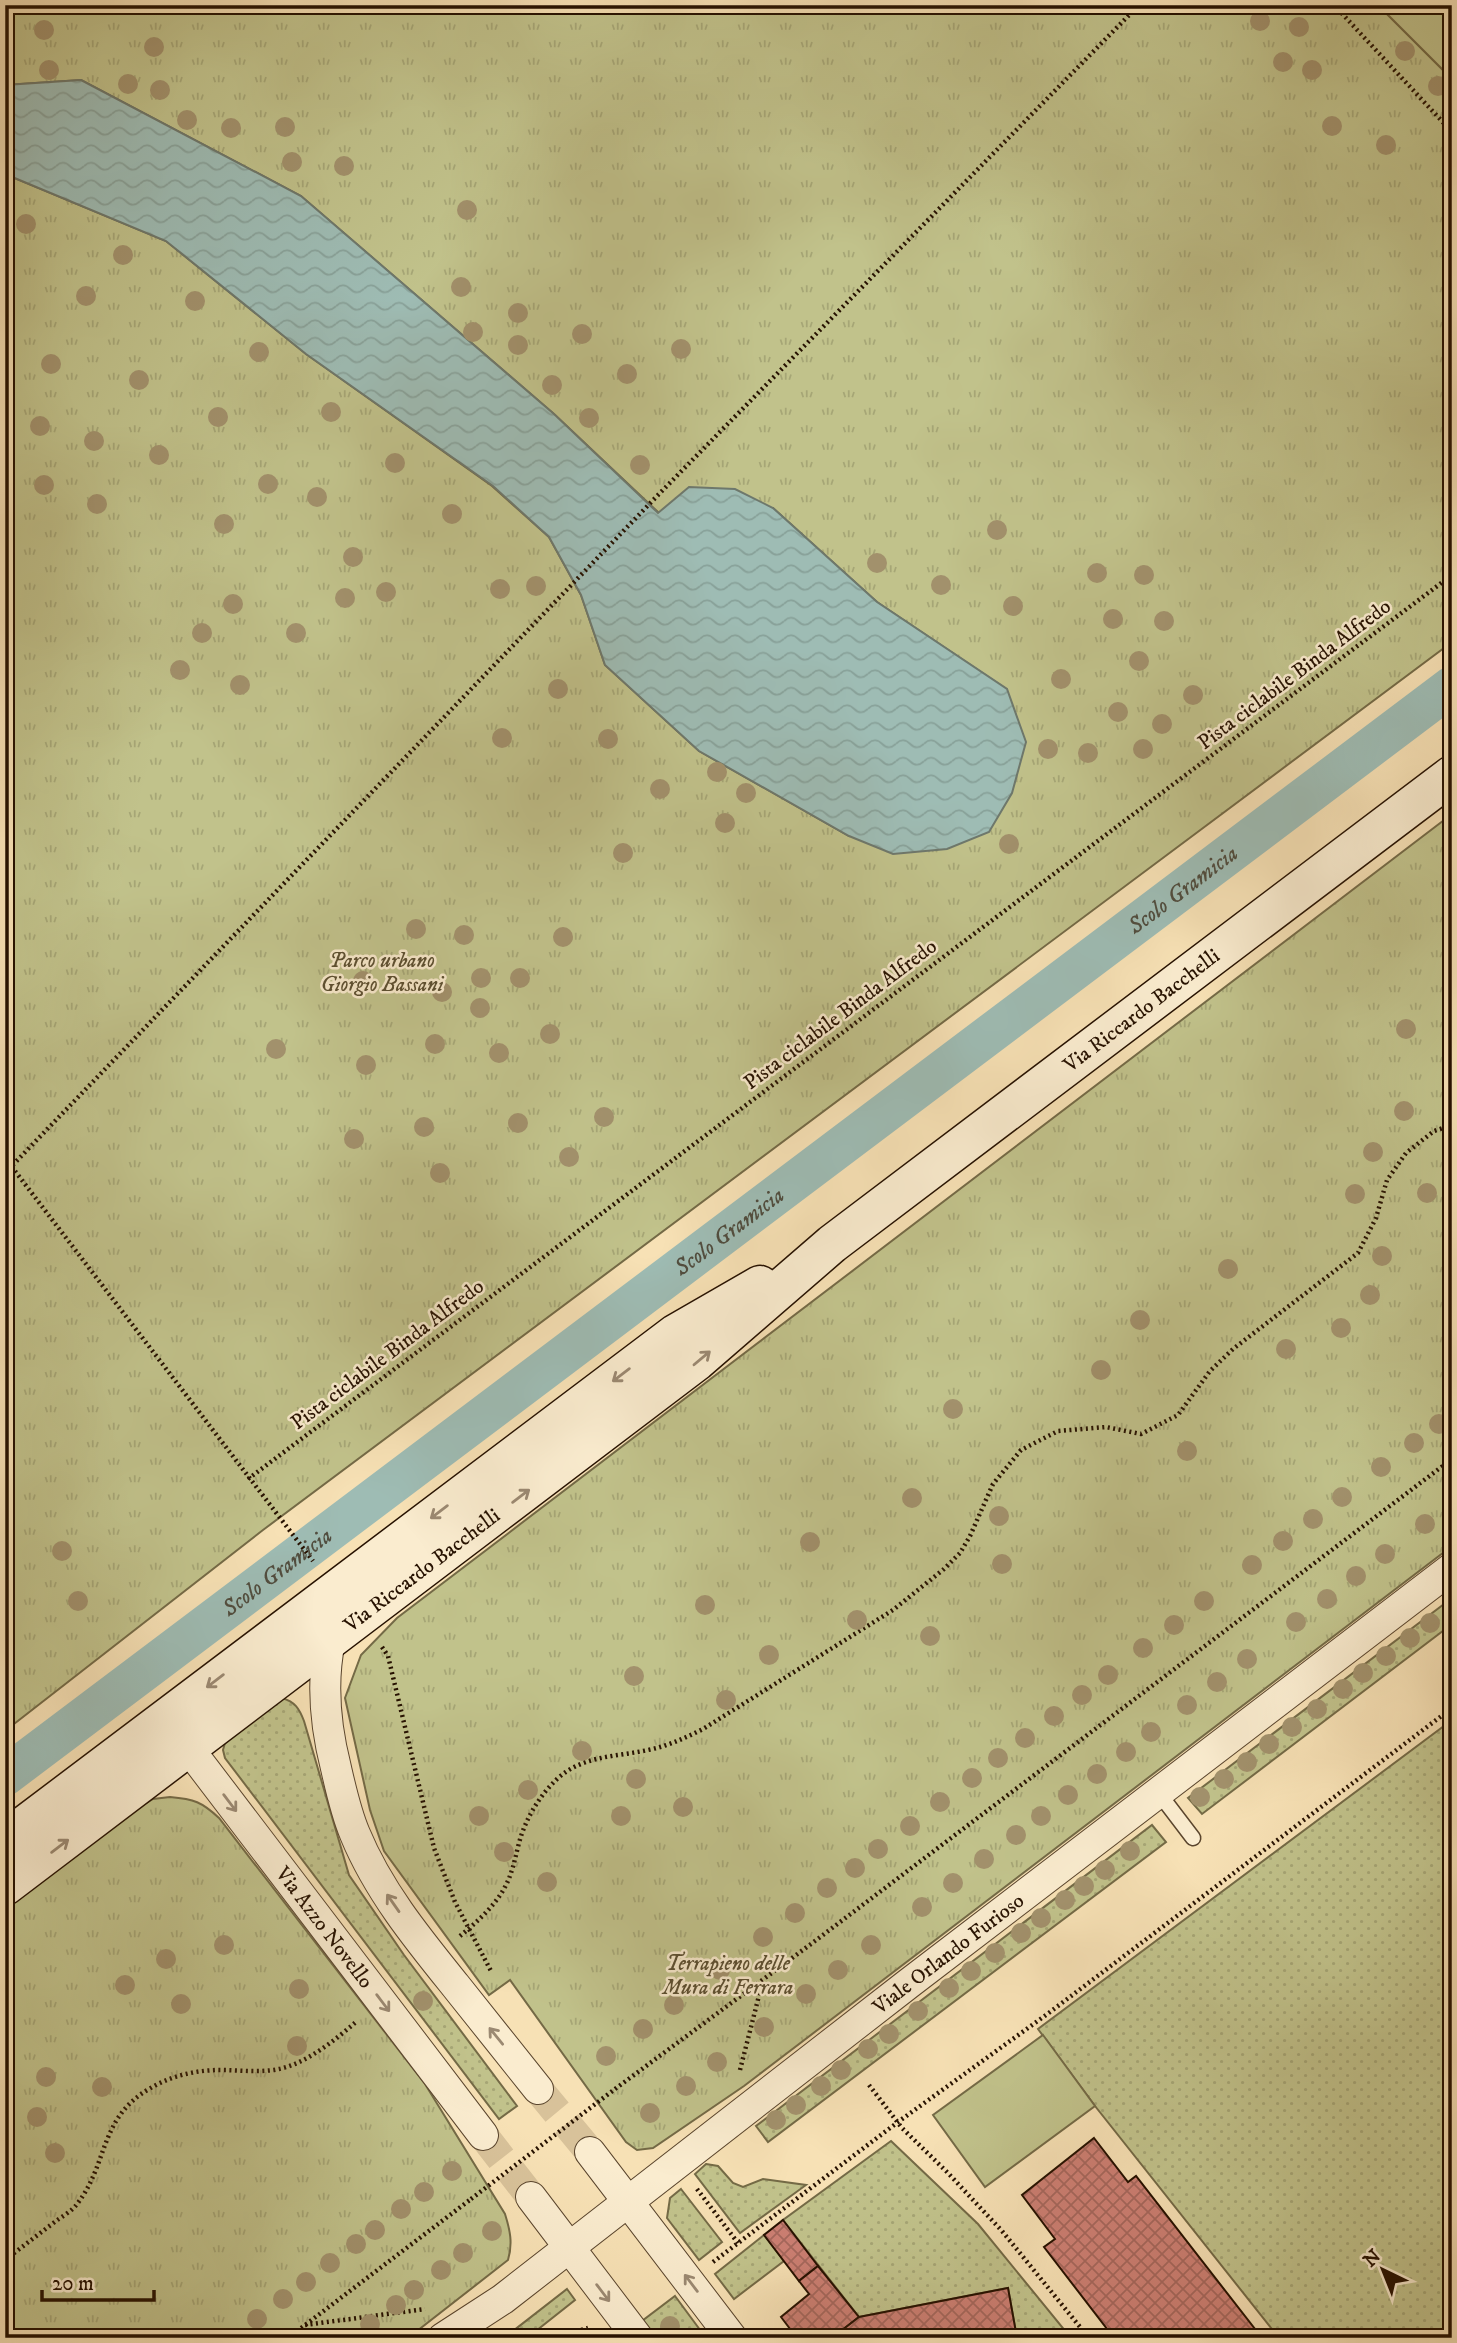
<svg xmlns="http://www.w3.org/2000/svg" width="1457" height="2343" font-family="'IM FELL DW Pica',serif">
<style>
.grass{fill:url(#grass-dots);stroke:#746a46;stroke-width:2}
.park{fill:url(#park-tufts);stroke:#746a46;stroke-width:2}
.garden{fill:#c1c28b;stroke:#746a46;stroke-width:2}
.water{fill:url(#water-waves);stroke:#6e786c;stroke-width:2}
.lines{fill:none;stroke-linecap:round;stroke-linejoin:round}
.canal{stroke:#9ebcb4;stroke-width:40}
.building{fill:url(#building-cross-hatch);stroke:#261100;stroke-width:2}
.street-tunnel{stroke:#d8c29a;stroke-width:30;stroke-dasharray:30 15;stroke-linecap:butt}
.lane-casing{stroke:#5a452d;stroke-width:17}
.street-casing{stroke:#5a452d;stroke-width:32}
.secondary-casing{stroke:#261100;stroke-width:41}
.path{stroke:#261100;stroke-width:4.5;stroke-dasharray:2 3.5;stroke-linecap:butt}
.lane{stroke:#faeccf;stroke-width:14}
.street{stroke:#faeccf;stroke-width:30}
.secondary{stroke:#faeccf;stroke-width:38}
.path-bridge{stroke:#261100;stroke-width:4.5;stroke-dasharray:2 3.5;stroke-linecap:butt}
.tree{fill:#a2916c}
.oneway{stroke:#9b8972}
.labels{text-anchor:middle;stroke-width:5;stroke-linejoin:round;paint-order:stroke}
.street-label{font-size:21px;fill:#261100;stroke:#faeccf}
.park-label{font-size:21px;font-style:italic;fill:#5c4f31;stroke:#faeccf}
.water-label{font-size:23px;font-style:italic;fill:#504d3f;stroke:#faeccf}
</style>
<defs>
<pattern id="grass-dots" width="8" height="8" patternUnits="userSpaceOnUse" patternTransform="scale(1.75)"><rect width="8" height="8" fill="#c1c28b"/><path d="M2 2h.1M6 6h.1" fill="none" stroke="#a6a676" stroke-width="1.8" stroke-linecap="round"/></pattern>
<pattern id="park-tufts" width="24" height="20" patternUnits="userSpaceOnUse" patternTransform="scale(1.75)"><rect width="24" height="20" fill="#c1c28b"/><path d="M3 7l-1-3M5 7V3M7 7l1-3M15 17l-1-3M17 17v-4M19 17l1-3" fill="none" stroke="#a6a676"/></pattern>
<pattern id="water-waves" width="16" height="10" patternUnits="userSpaceOnUse" patternTransform="scale(1.75)"><rect width="16" height="10" fill="#9ebcb4"/><path d="M0 5q4-4 8 0t8 0" fill="none" stroke="#88a199"/></pattern>
<pattern id="building-cross-hatch" width="8" height="8" patternUnits="userSpaceOnUse" patternTransform="scale(1.75)"><rect width="8" height="8" fill="#cc7f73"/><path d="M0 0l8 8M0 8l8-8" fill="none" stroke="#a5675c"/></pattern>
</defs>
<rect width="100%" height="100%" fill="#f7e1b5"/>
<filter id="stains"><feTurbulence type="fractalNoise" baseFrequency=".00286" numOctaves="4"/><feColorMatrix values="0 0 0 0 .2 0 0 0 0 .09 0 0 0 0 .02 0 0 0 .5 -.17"/></filter>
<radialGradient id="worn" r=".72"><stop offset=".6" stop-color="#630" stop-opacity="0"/><stop offset="1" stop-color="#630" stop-opacity=".3"/></radialGradient>
<g class="grass">
<polygon points="1452,1598 1452,1624 1202,1814 1188,1798"/>
<path d="M 282,1698 C 295,1702 299,1708 304,1721 L 349,1875 L 404,1955 L 517,2106 L 499,2119 L 225,1758 L 223,1750 L 226,1739 Z"/>
<polygon points="1452,1720 1452,2338 1279,2338 1095,2106 1038,2029"/>
<polygon points="1152,1825 1166,1842 768,2142 756,2126"/>
<polygon points="891,2141 978,2224 1071,2338 1017,2338 1008,2288 859,2317 783,2220"/>
<polygon points="706,2164 718,2166 733,2183 743,2187 763,2179 806,2185 740,2233 695,2174"/>
<polygon points="681,2189 722,2242 699,2260 667,2218 670,2198"/>
<polygon points="764,2235 784,2261 734,2299 715,2274"/>
<polygon points="567,2289 575,2300 527,2338 504,2338"/>
<polygon points="675,2296 706,2338 655,2338 642,2321"/>
</g>
<g class="park">
<polygon points="5,5 1378,5 1452,79 1452,642 263,1530 5,1731 5,174 166,241 306,354 492,486 549,537 581,595 605,665 699,751 849,836 1006,689 877,602 773,508 659,513 554,414 301,196 81,80 5,85"/>
<polygon points="1452,814 1452,1546 744,2086 653,2148 637,2150 626,2142 510,1980 489,1995 384,1851 370,1810 345,1698 361,1655 397,1618"/>
<path d="M 170,1797 C 194,1799 202,1802 219,1818 L 425,2084 L 505,2214 C 510,2230 513,2243 508,2260 L 408,2338 L 392,2338 L 388,2334 L 382,2338 L 5,2338 L 5,1907 L 130,1813 L 153,1799 Z"/>
</g>
<g class="garden">
<polygon points="1378,5 1452,5 1452,79"/>
<polygon points="1043,2035 1095,2106 985,2187 933,2115"/>
</g>
<polygon class="water" points="81,80 301,196 554,414 658,513 689,487 735,489 773,508 877,602 1007,689 1026,742 1012,793 989,832 947,849 893,854 849,836 699,751 605,665 581,595 549,537 493,486 306,354 166,241 5,174 5,85"/>
<g class="lines">
<path class="canal" id="s1" d="M 5,1776 L 1452,686"/>
</g>
<g class="building">
<polygon points="1094,2138 1128,2182 1136,2176 1262,2338 1114,2338 1044,2247 1055,2239 1022,2195"/>
<polygon points="783,2220 818,2266 799,2281 764,2235"/>
<polygon points="818,2266 859,2317 832,2338 797,2338 781,2317 809,2294 799,2281"/>
<polygon points="1008,2288 1017,2338 832,2338 859,2317"/>
</g>
<g class="lines">
<g class="street-tunnel">
<polyline points="538,2089 590,2152"/>
<polyline points="483,2135 531,2197"/>
</g>
<g class="lane-casing">
<polyline id="lane" points="1158,1792 1193,1838"/>
</g>
<g class="street-casing">
<g id="street">
<path d="M 330,1641 C 321,1684 325,1725 336,1768 C 341,1790 346,1813 355,1834 C 378,1890 417,1938 455,1985 C 483,2020 510,2054 538,2089"/>
<path id="s2" d="M 189,1749 L 483,2135"/>
<polyline points="590,2152 732,2338"/>
<polyline points="531,2197 638,2338"/>
<path id="s3" d="M 443,2338 L 503,2299 L 908,1984 L 1452,1568"/>
</g>
</g>
<g class="secondary-casing">
<g id="secondary">
<polyline points="5,1840 675,1334 760,1285"/>
<path id="s4" d="M 5,1886 L 697,1361 L 832,1244 L 1452,775"/>
</g>
</g>
<g class="path">
<polyline points="1334,5 1452,132"/>
<polyline points="5,1158 313,1561"/>
<polyline points="5,1173 659,494 1139,5"/>
<polyline points="248,1479 1452,575"/>
<polyline points="382,1647 388,1656 434,1848 455,1902 491,1971"/>
<path d="M 460,1936 C 477,1922 496,1905 506,1885 C 513,1871 515,1858 519,1843 C 525,1820 539,1796 557,1779 C 583,1755 616,1757 648,1750 C 668,1746 685,1738 703,1729 L 893,1610 L 944,1569 L 960,1553 L 970,1536 L 993,1484 L 1021,1450 L 1058,1431 L 1106,1427 L 1141,1434 L 1178,1415 L 1210,1371 L 1233,1349 L 1358,1253 L 1376,1218 L 1387,1180 L 1406,1153 L 1434,1131 L 1452,1125"/>
<polyline points="740,2070 763,1980"/>
<polyline points="869,2085 902,2128 948,2173 1002,2231 1089,2338"/>
<polyline points="615,2089 811,1944 1452,1459"/>
<polyline points="697,2189 738,2243"/>
<path d="M 5,2260 C 22,2247 39,2234 56,2221 C 63,2216 72,2211 77,2204 C 108,2165 99,2118 149,2089 C 170,2076 196,2070 220,2070 C 240,2070 260,2073 279,2069 C 307,2063 335,2040 356,2022"/>
<polyline points="713,2262 898,2122 1046,2015 1452,1708"/>
<polyline points="305,2325 425,2309"/>
<polyline points="288,2338 471,2199"/>
<polyline points="555,2338 588,2328"/>
</g>
<use href="#lane" class="lane"/>
<use href="#street" class="street"/>
<use href="#secondary" class="secondary"/>
<polyline class="path-bridge" points="471,2199 615,2089"/>
</g>
<g class="tree">
<circle cx="1260" cy="21" r="10"/>
<circle cx="1299" cy="27" r="10"/>
<circle cx="44" cy="30" r="10"/>
<circle cx="154" cy="47" r="10"/>
<circle cx="1405" cy="51" r="10"/>
<circle cx="1283" cy="62" r="10"/>
<circle cx="49" cy="70" r="10"/>
<circle cx="1312" cy="70" r="10"/>
<circle cx="128" cy="84" r="10"/>
<circle cx="1438" cy="86" r="10"/>
<circle cx="160" cy="90" r="10"/>
<circle cx="187" cy="120" r="10"/>
<circle cx="1332" cy="126" r="10"/>
<circle cx="285" cy="127" r="10"/>
<circle cx="231" cy="128" r="10"/>
<circle cx="1386" cy="145" r="10"/>
<circle cx="292" cy="162" r="10"/>
<circle cx="344" cy="166" r="10"/>
<circle cx="467" cy="210" r="10"/>
<circle cx="26" cy="224" r="10"/>
<circle cx="123" cy="255" r="10"/>
<circle cx="461" cy="287" r="10"/>
<circle cx="86" cy="296" r="10"/>
<circle cx="195" cy="301" r="10"/>
<circle cx="518" cy="313" r="10"/>
<circle cx="473" cy="332" r="10"/>
<circle cx="582" cy="334" r="10"/>
<circle cx="518" cy="345" r="10"/>
<circle cx="681" cy="349" r="10"/>
<circle cx="259" cy="352" r="10"/>
<circle cx="51" cy="364" r="10"/>
<circle cx="627" cy="374" r="10"/>
<circle cx="139" cy="380" r="10"/>
<circle cx="552" cy="385" r="10"/>
<circle cx="331" cy="412" r="10"/>
<circle cx="218" cy="417" r="10"/>
<circle cx="589" cy="418" r="10"/>
<circle cx="40" cy="426" r="10"/>
<circle cx="94" cy="441" r="10"/>
<circle cx="159" cy="455" r="10"/>
<circle cx="395" cy="463" r="10"/>
<circle cx="640" cy="465" r="10"/>
<circle cx="268" cy="484" r="10"/>
<circle cx="44" cy="485" r="10"/>
<circle cx="317" cy="497" r="10"/>
<circle cx="97" cy="504" r="10"/>
<circle cx="452" cy="514" r="10"/>
<circle cx="224" cy="524" r="10"/>
<circle cx="997" cy="530" r="10"/>
<circle cx="353" cy="557" r="10"/>
<circle cx="877" cy="563" r="10"/>
<circle cx="1097" cy="573" r="10"/>
<circle cx="1144" cy="575" r="10"/>
<circle cx="941" cy="585" r="10"/>
<circle cx="536" cy="586" r="10"/>
<circle cx="500" cy="589" r="10"/>
<circle cx="386" cy="592" r="10"/>
<circle cx="345" cy="598" r="10"/>
<circle cx="233" cy="604" r="10"/>
<circle cx="1013" cy="606" r="10"/>
<circle cx="1113" cy="619" r="10"/>
<circle cx="1164" cy="621" r="10"/>
<circle cx="202" cy="633" r="10"/>
<circle cx="296" cy="633" r="10"/>
<circle cx="1139" cy="661" r="10"/>
<circle cx="180" cy="670" r="10"/>
<circle cx="1061" cy="679" r="10"/>
<circle cx="240" cy="685" r="10"/>
<circle cx="558" cy="689" r="10"/>
<circle cx="1193" cy="695" r="10"/>
<circle cx="1118" cy="712" r="10"/>
<circle cx="1162" cy="724" r="10"/>
<circle cx="502" cy="738" r="10"/>
<circle cx="608" cy="739" r="10"/>
<circle cx="1048" cy="749" r="10"/>
<circle cx="1143" cy="749" r="10"/>
<circle cx="1088" cy="753" r="10"/>
<circle cx="717" cy="772" r="10"/>
<circle cx="660" cy="789" r="10"/>
<circle cx="746" cy="793" r="10"/>
<circle cx="725" cy="823" r="10"/>
<circle cx="1009" cy="844" r="10"/>
<circle cx="623" cy="853" r="10"/>
<circle cx="416" cy="929" r="10"/>
<circle cx="464" cy="935" r="10"/>
<circle cx="563" cy="937" r="10"/>
<circle cx="481" cy="978" r="10"/>
<circle cx="520" cy="978" r="10"/>
<circle cx="363" cy="981" r="10"/>
<circle cx="442" cy="992" r="10"/>
<circle cx="480" cy="1008" r="10"/>
<circle cx="1406" cy="1029" r="10"/>
<circle cx="550" cy="1034" r="10"/>
<circle cx="435" cy="1044" r="10"/>
<circle cx="276" cy="1049" r="10"/>
<circle cx="499" cy="1053" r="10"/>
<circle cx="366" cy="1065" r="10"/>
<circle cx="1404" cy="1111" r="10"/>
<circle cx="604" cy="1117" r="10"/>
<circle cx="518" cy="1123" r="10"/>
<circle cx="424" cy="1127" r="10"/>
<circle cx="354" cy="1139" r="10"/>
<circle cx="1373" cy="1152" r="10"/>
<circle cx="569" cy="1157" r="10"/>
<circle cx="440" cy="1173" r="10"/>
<circle cx="1427" cy="1193" r="10"/>
<circle cx="1355" cy="1194" r="10"/>
<circle cx="1382" cy="1256" r="10"/>
<circle cx="1228" cy="1269" r="10"/>
<circle cx="1370" cy="1295" r="10"/>
<circle cx="1140" cy="1320" r="10"/>
<circle cx="1341" cy="1328" r="10"/>
<circle cx="1286" cy="1349" r="10"/>
<circle cx="1101" cy="1370" r="10"/>
<circle cx="953" cy="1409" r="10"/>
<circle cx="1439" cy="1424" r="10"/>
<circle cx="1414" cy="1443" r="10"/>
<circle cx="1187" cy="1451" r="10"/>
<circle cx="1381" cy="1467" r="10"/>
<circle cx="1342" cy="1497" r="10"/>
<circle cx="912" cy="1498" r="10"/>
<circle cx="999" cy="1516" r="10"/>
<circle cx="1313" cy="1519" r="10"/>
<circle cx="1425" cy="1524" r="10"/>
<circle cx="1283" cy="1541" r="10"/>
<circle cx="810" cy="1542" r="10"/>
<circle cx="62" cy="1551" r="10"/>
<circle cx="1385" cy="1554" r="10"/>
<circle cx="1002" cy="1564" r="10"/>
<circle cx="1252" cy="1565" r="10"/>
<circle cx="1356" cy="1576" r="10"/>
<circle cx="1327" cy="1599" r="10"/>
<circle cx="78" cy="1601" r="10"/>
<circle cx="1204" cy="1601" r="10"/>
<circle cx="705" cy="1605" r="10"/>
<circle cx="857" cy="1620" r="10"/>
<circle cx="1296" cy="1622" r="10"/>
<circle cx="1430" cy="1623" r="10"/>
<circle cx="1174" cy="1625" r="10"/>
<circle cx="930" cy="1636" r="10"/>
<circle cx="1410" cy="1638" r="10"/>
<circle cx="1143" cy="1648" r="10"/>
<circle cx="769" cy="1655" r="10"/>
<circle cx="1386" cy="1656" r="10"/>
<circle cx="1247" cy="1659" r="10"/>
<circle cx="1363" cy="1673" r="10"/>
<circle cx="1108" cy="1675" r="10"/>
<circle cx="634" cy="1676" r="10"/>
<circle cx="1217" cy="1682" r="10"/>
<circle cx="1343" cy="1689" r="10"/>
<circle cx="1082" cy="1695" r="10"/>
<circle cx="726" cy="1700" r="10"/>
<circle cx="1187" cy="1705" r="10"/>
<circle cx="1317" cy="1709" r="10"/>
<circle cx="1054" cy="1716" r="10"/>
<circle cx="1292" cy="1727" r="10"/>
<circle cx="1151" cy="1732" r="10"/>
<circle cx="1025" cy="1738" r="10"/>
<circle cx="1269" cy="1744" r="10"/>
<circle cx="582" cy="1751" r="10"/>
<circle cx="1126" cy="1752" r="10"/>
<circle cx="998" cy="1758" r="10"/>
<circle cx="1247" cy="1762" r="10"/>
<circle cx="1097" cy="1774" r="10"/>
<circle cx="972" cy="1778" r="10"/>
<circle cx="636" cy="1779" r="10"/>
<circle cx="1224" cy="1779" r="10"/>
<circle cx="528" cy="1790" r="10"/>
<circle cx="1068" cy="1795" r="10"/>
<circle cx="1200" cy="1797" r="10"/>
<circle cx="940" cy="1802" r="10"/>
<circle cx="683" cy="1807" r="10"/>
<circle cx="479" cy="1816" r="10"/>
<circle cx="621" cy="1816" r="10"/>
<circle cx="1041" cy="1816" r="10"/>
<circle cx="910" cy="1826" r="10"/>
<circle cx="1016" cy="1835" r="10"/>
<circle cx="878" cy="1849" r="10"/>
<circle cx="1130" cy="1851" r="10"/>
<circle cx="504" cy="1852" r="10"/>
<circle cx="984" cy="1859" r="10"/>
<circle cx="855" cy="1868" r="10"/>
<circle cx="1105" cy="1870" r="10"/>
<circle cx="547" cy="1882" r="10"/>
<circle cx="953" cy="1883" r="10"/>
<circle cx="1084" cy="1886" r="10"/>
<circle cx="827" cy="1888" r="10"/>
<circle cx="1065" cy="1900" r="10"/>
<circle cx="922" cy="1907" r="10"/>
<circle cx="795" cy="1913" r="10"/>
<circle cx="1041" cy="1918" r="10"/>
<circle cx="1021" cy="1933" r="10"/>
<circle cx="763" cy="1937" r="10"/>
<circle cx="224" cy="1945" r="10"/>
<circle cx="871" cy="1945" r="10"/>
<circle cx="995" cy="1953" r="10"/>
<circle cx="166" cy="1959" r="10"/>
<circle cx="720" cy="1970" r="10"/>
<circle cx="838" cy="1970" r="10"/>
<circle cx="971" cy="1971" r="10"/>
<circle cx="125" cy="1985" r="10"/>
<circle cx="949" cy="1988" r="10"/>
<circle cx="299" cy="1989" r="10"/>
<circle cx="806" cy="1994" r="10"/>
<circle cx="423" cy="2001" r="10"/>
<circle cx="181" cy="2004" r="10"/>
<circle cx="674" cy="2005" r="10"/>
<circle cx="918" cy="2011" r="10"/>
<circle cx="764" cy="2027" r="10"/>
<circle cx="643" cy="2029" r="10"/>
<circle cx="889" cy="2034" r="10"/>
<circle cx="297" cy="2046" r="10"/>
<circle cx="868" cy="2049" r="10"/>
<circle cx="606" cy="2056" r="10"/>
<circle cx="717" cy="2062" r="10"/>
<circle cx="841" cy="2070" r="10"/>
<circle cx="46" cy="2077" r="10"/>
<circle cx="686" cy="2086" r="10"/>
<circle cx="821" cy="2086" r="10"/>
<circle cx="102" cy="2087" r="10"/>
<circle cx="796" cy="2105" r="10"/>
<circle cx="650" cy="2113" r="10"/>
<circle cx="37" cy="2117" r="10"/>
<circle cx="776" cy="2120" r="10"/>
<circle cx="55" cy="2153" r="10"/>
<circle cx="452" cy="2171" r="10"/>
<circle cx="424" cy="2192" r="10"/>
<circle cx="401" cy="2209" r="10"/>
<circle cx="375" cy="2230" r="10"/>
<circle cx="492" cy="2231" r="10"/>
<circle cx="356" cy="2244" r="10"/>
<circle cx="463" cy="2253" r="10"/>
<circle cx="330" cy="2263" r="10"/>
<circle cx="441" cy="2270" r="10"/>
<circle cx="306" cy="2282" r="10"/>
<circle cx="414" cy="2290" r="10"/>
<circle cx="283" cy="2299" r="10"/>
<circle cx="396" cy="2305" r="10"/>
<circle cx="257" cy="2319" r="10"/>
<circle cx="370" cy="2324" r="10"/>
<circle cx="670" cy="2326" r="10"/>
</g>
<defs><path id="oneway-shaft" d="M-6 0H5M1.5-3L5.5 0L1.5 3" fill="none" stroke-width="1.6" stroke-linecap="round" stroke-linejoin="round" transform="scale(1.75)"/></defs>
<g class="oneway">
<use href="#oneway-shaft" transform="translate(702 1358) rotate(-40)"/>
<use href="#oneway-shaft" transform="translate(621 1375) rotate(143)"/>
<use href="#oneway-shaft" transform="translate(521 1496) rotate(-37)"/>
<use href="#oneway-shaft" transform="translate(439 1512) rotate(143)"/>
<use href="#oneway-shaft" transform="translate(215 1681) rotate(143)"/>
<use href="#oneway-shaft" transform="translate(230 1803) rotate(53)"/>
<use href="#oneway-shaft" transform="translate(60 1846) rotate(-37)"/>
<use href="#oneway-shaft" transform="translate(393 1903) rotate(-125)"/>
<use href="#oneway-shaft" transform="translate(383 2003) rotate(53)"/>
<use href="#oneway-shaft" transform="translate(496 2036) rotate(-129)"/>
<use href="#oneway-shaft" transform="translate(691 2283) rotate(-127)"/>
<use href="#oneway-shaft" transform="translate(603 2293) rotate(53)"/>
</g>
<g class="labels">
<g class="street-label">
<text transform="translate(1294 674) rotate(-37)" y="7">Pista ciclabile Binda Alfredo</text>
<text dy="7" stroke="none"><textPath href="#s4" startOffset="1435">Via Riccardo Bacchelli</textPath></text>
<text transform="translate(840 1014) rotate(-37)" y="7">Pista ciclabile Binda Alfredo</text>
<text transform="translate(387 1354) rotate(-37)" y="7">Pista ciclabile Binda Alfredo</text>
<text dy="7" stroke="none"><textPath href="#s4" startOffset="523">Via Riccardo Bacchelli</textPath></text>
<text dy="7" stroke="none"><textPath href="#s2" startOffset="224">Via Azzo Novello</textPath></text>
<text dy="7" stroke="none"><textPath href="#s3" startOffset="635">Viale Orlando Furioso</textPath></text>
</g>
<g class="park-label">
<text x="382" y="967">Parco urbano<tspan x="382" dy="24">Giorgio Bassani</tspan></text>
<text x="728" y="1970">Terrapieno delle<tspan x="728" dy="24">Mura di Ferrara</tspan></text>
</g>
<g class="water-label">
<text dy="8" stroke="none"><textPath href="#s1" startOffset="1474">Scolo Gramicia</textPath></text>
<text dy="8" stroke="none"><textPath href="#s1" startOffset="906">Scolo Gramicia</textPath></text>
<text dy="8" stroke="none"><textPath href="#s1" startOffset="340">Scolo Gramicia</textPath></text>
</g>
</g>
<rect width="1457" height="2343" fill="none" stroke="#f7e1b5" stroke-width="28"/>
<rect x="7" y="7" width="1443" height="2329" fill="none" stroke="#261100" stroke-width="3.5"/>
<rect x="14" y="14" width="1429" height="2315" fill="none" stroke="#261100" stroke-width="2"/>
<g transform="translate(1383 2270) rotate(317)" stroke="#faeccf" stroke-width="5" paint-order="stroke">
<path d="M0-5L12 26L0 18L-12 26Z" fill="#261100"/>
<text y="-10" font-size="19" font-weight="bold" text-anchor="middle" fill="#261100">N</text>
</g>
<path d="M42 2290v10h112v-10" fill="none" stroke="#261100" stroke-width="3.5"/>
<text x="52" y="2290" font-size="21" fill="#261100" stroke="#faeccf" stroke-width="5" paint-order="stroke">20 m</text>
<rect width="100%" height="100%" filter="url(#stains)"/>
<rect width="100%" height="100%" fill="url(#worn)"/>
</svg>
